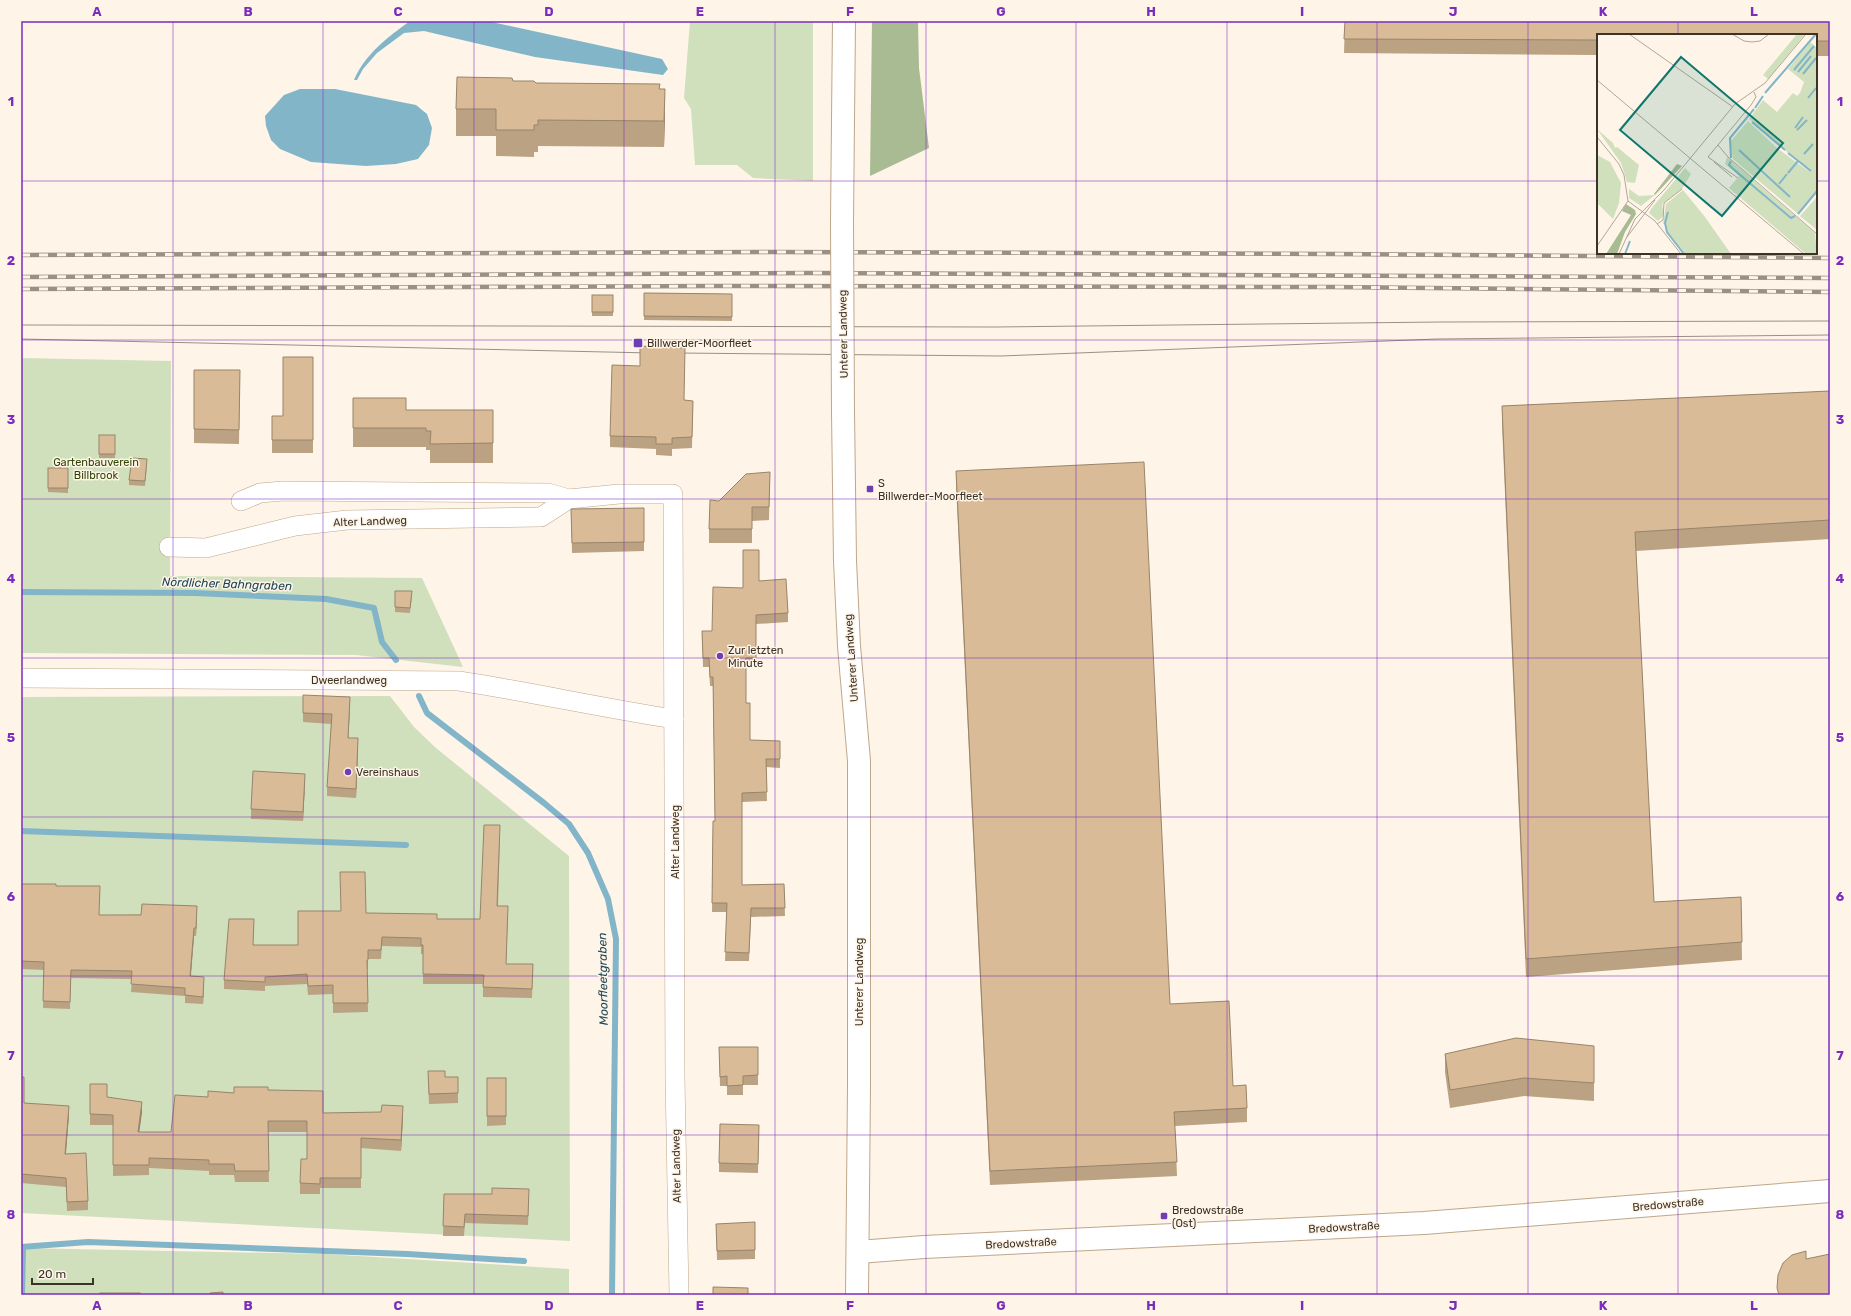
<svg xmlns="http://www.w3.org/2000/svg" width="1851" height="1316" font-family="Rubik,sans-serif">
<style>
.green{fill:#d0e0bc}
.forest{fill:#a9bb93}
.water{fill:#83b5c9}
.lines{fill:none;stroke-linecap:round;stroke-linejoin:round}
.stream{stroke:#83b5c9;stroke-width:6}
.street-casing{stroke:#bea78b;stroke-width:20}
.secondary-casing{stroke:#bea78b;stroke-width:24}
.street{stroke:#fff;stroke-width:19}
.secondary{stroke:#fff;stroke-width:22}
.tram{stroke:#9a9084;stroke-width:1}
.rail-casing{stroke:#9a9084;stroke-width:4.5}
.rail{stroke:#fef4e8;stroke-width:3;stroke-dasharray:9;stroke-linecap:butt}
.secondary-bridge-casing{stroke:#bea78b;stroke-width:24;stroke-linecap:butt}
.secondary-bridge{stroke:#fff;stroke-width:22}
.wall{fill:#bba282}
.shaded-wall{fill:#98846a}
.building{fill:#d9bc97;stroke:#98846a}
.grid{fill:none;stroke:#7b2cbf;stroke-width:1;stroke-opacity:0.55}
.poi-dot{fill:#6f3db4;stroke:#fef4e8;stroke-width:1.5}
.labels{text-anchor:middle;stroke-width:3;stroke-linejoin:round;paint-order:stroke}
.street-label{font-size:11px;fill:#3c3226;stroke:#fef4e8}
.poi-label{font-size:11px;fill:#3c3226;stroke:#fef4e8;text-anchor:start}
.park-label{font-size:11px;fill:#314605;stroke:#fef4e8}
.water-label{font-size:12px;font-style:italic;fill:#1b4555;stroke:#fef4e8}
.inset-river{fill:none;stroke:#83b5c9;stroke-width:2}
.inset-road{fill:none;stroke:#b0a69a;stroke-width:1}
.view{fill:#0f766e;fill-opacity:0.15;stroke:#0f766e;stroke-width:2}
.inset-edge{fill:none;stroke:#3c3226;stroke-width:2}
.neatline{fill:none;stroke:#7b2cbf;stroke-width:1.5}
.grid-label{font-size:13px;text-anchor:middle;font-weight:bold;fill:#7b2cbf}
</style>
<rect width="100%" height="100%" fill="#fef4e8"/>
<g class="green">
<polygon points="690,21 813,21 813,181 753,178 737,165 695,165 691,109 684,98"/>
<polygon points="21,358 171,361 170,576 422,578 463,667 356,655 21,653"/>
<polygon points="390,696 414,727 436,748 569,856 570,1241 21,1213 21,697"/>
<polygon points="21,1248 325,1254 569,1269 569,1295 21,1295"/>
</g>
<polygon class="forest" points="872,21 918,21 919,68 929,148 870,176"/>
<g class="water">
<path d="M 410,21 L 487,21 L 662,59 L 668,69 L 663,75 L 535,57 L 424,31 L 404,33 L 377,53 L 363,69 L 357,80 L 354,80 C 365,54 388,37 410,21 Z"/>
<polygon points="300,89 335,89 416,105 427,114 432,128 429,145 418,159 396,164 366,166 311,162 280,149 271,140 266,126 265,116 284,95"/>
</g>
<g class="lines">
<g class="stream">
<polyline points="21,592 195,593 326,599 374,608 382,642 396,660"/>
<polyline points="419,696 427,713 544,803 569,824 588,853 608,899 616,939 612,1295"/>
<polyline points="21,831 406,845"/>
<polyline points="21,1247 88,1242 407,1254 524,1261"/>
<polyline points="22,1295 23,1247"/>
</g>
<g class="street-casing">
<g id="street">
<polyline points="241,501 260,493 283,491 548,493 569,499"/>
<polyline points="169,547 206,548 295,526 347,520 541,517 569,499 619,494 673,494 675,1077 679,1295"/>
<path d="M 21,678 L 459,681 C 531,692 602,708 674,719"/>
</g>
</g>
<g class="secondary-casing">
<g id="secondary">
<polyline points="842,221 844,21"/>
<polyline points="843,411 845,561 849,646 859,761 859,1087 857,1295"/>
<polyline points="858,1252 924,1247 1424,1223 1830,1191"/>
</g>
</g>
<use href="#street" class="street"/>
<use href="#secondary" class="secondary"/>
<g class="tram">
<polyline points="21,325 996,327 1441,322 1830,321"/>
<polyline points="21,339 651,353"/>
<polyline points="675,353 1001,356 1437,339 1830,335"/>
</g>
<g class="rail-casing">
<g id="rail">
<polyline points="21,255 772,252 1337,254 1830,258"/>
<polyline points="21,277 810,273 1830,278"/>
<polyline points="21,289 710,286 1333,287 1830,292"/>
</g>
</g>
<use href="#rail" class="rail"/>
<g class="secondary-bridge-casing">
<polyline id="secondary-bridge" points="842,221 843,411"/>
</g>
<use href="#secondary-bridge" class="secondary-bridge"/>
</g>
<g class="wall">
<polygon points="1345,21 1830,21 1830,56 1816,56 1816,35 1598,35 1598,55 1344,53"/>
<polygon points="513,81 536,83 660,89 665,116 664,147 538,146 538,152 534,152 534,157 496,156 496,136 456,136 456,109"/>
<polygon points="644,293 732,294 732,321 644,320"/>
<rect x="592" y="295" width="21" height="21"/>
<polygon points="313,357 313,453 272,453 272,416 283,416"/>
<polygon points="194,370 240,370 239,444 194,443"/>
<polygon points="1830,391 1830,539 1636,551 1654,902 1741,897 1742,960 1526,977 1502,424 1502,406"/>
<polygon points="353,398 406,410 493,410 493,463 430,463 430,450 426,450 426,447 353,447"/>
<polygon points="684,400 693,401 692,448 672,449 672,456 656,455 656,449 610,447 610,436"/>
<rect x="99" y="435" width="16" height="23"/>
<polygon points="147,464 145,486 129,485 129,480"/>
<polygon points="48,468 68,468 68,493 48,492"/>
<polygon points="956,471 1170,1004 1233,1086 1247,1108 1247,1122 1175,1126 1177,1176 990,1185 956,485"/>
<polygon points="770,472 769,520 752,521 752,543 709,543 709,529 719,501"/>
<polygon points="571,509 644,542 644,551 572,553"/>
<polygon points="759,581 788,613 788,622 756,624 756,666 746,666 746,703 750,740 780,741 780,768 766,767 767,801 742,802 742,885 784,884 785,916 751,917 749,961 725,961 727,912 712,912 713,821 715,821 713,686 710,686 709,667 703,667 702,631 712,631 743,588"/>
<polygon points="395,591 412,596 410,613 395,612"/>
<polygon points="350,706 348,738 358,748 356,798 327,796 327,787 331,724 303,722 303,713"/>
<polygon points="305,783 303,821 251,819 251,809"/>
<polygon points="500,834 498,906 508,916 506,964 533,964 532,998 483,997 483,984 423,984 423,954 421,954 421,947 382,946 381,959 368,959 368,969 367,969 368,1012 333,1013 333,994 308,995 307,984 265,986 265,991 224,989 224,980 254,928 253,945 298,945 366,913 437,919 480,919"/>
<polygon points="21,884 56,886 100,915 197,914 196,936 194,936 191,976 204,985 203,1004 185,1003 185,996 131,992 132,979 71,978 70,1009 43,1008 44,970 21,969"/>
<polygon points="1594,1046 1594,1101 1524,1096 1450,1108 1445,1072 1445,1054"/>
<polygon points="719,1047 758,1047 758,1085 743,1085 743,1095 727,1095 727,1086 720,1086"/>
<polygon points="21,1077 24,1103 69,1115 66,1154 88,1201 88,1210 67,1211 66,1187 21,1183"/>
<polygon points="445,1077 458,1077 458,1103 429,1104 428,1081"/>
<polygon points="487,1078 506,1078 506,1125 487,1126"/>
<polygon points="90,1084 107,1097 142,1112 139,1132 171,1132 208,1097 234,1093 268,1090 323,1113 403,1117 401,1151 361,1148 361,1188 320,1188 320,1194 300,1194 300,1183 307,1159 307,1132 268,1132 269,1182 235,1182 234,1175 209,1175 209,1171 149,1168 149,1175 113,1176 113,1125 90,1125"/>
<polygon points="759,1125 758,1173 719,1172 719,1163"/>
<polygon points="444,1194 529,1198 528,1225 465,1223 464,1236 443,1236"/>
<polygon points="716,1224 755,1250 755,1259 717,1260"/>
</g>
<g class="shaded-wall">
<polygon points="665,89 665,116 664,147 664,121"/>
<polygon points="350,697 350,706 348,747 348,738"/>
<polygon points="358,738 358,748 356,798 356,789"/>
<polygon points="305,774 305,783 303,821 303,812"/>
<polygon points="197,906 197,914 196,936 196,928"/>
<polygon points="194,928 194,936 190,984 190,976"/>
<polygon points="204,977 204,985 203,1004 203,997"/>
<polygon points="142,1102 142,1112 138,1142 138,1132"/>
<polygon points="69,1106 69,1115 65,1163 65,1154"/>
<polygon points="403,1106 403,1117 401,1151 401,1140"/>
</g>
<g class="building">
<polygon points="1345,21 1830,21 1830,41 1816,41 1816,35 1598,35 1598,40 1344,39"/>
<polygon points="457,77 512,78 513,81 534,81 536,83 660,84 659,89 665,89 664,121 538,120 538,125 534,125 534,130 496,130 496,109 456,109"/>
<polygon points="644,293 732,294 732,317 644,316"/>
<rect x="592" y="295" width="21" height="17"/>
<polygon points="640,346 685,348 684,400 693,401 692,437 672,438 672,444 656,444 656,437 610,436 612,365 640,366"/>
<polygon points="283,357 313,357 313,440 272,440 272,416 283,416"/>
<polygon points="194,370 240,370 239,430 194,429"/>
<polygon points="1830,391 1830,520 1635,532 1654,902 1741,897 1742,942 1526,959 1502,406"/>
<polygon points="353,398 406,398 406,410 493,410 493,443 430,444 431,431 426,431 426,428 353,428"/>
<rect x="99" y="435" width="16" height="19"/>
<polygon points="132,458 147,459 145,481 129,480"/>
<polygon points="1144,462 1170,1004 1229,1001 1233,1086 1246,1085 1247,1108 1174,1112 1177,1162 990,1171 956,471"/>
<rect x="48" y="468" width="20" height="20"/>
<polygon points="770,472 769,507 752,507 752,529 709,529 710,500 719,501 746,474"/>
<polygon points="644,508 644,542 572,543 571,509"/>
<polygon points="743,550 759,550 759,581 786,579 788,613 756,615 756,658 746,658 746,703 750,703 750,740 780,741 780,759 766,759 767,792 742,793 742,885 784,884 785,908 751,908 749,953 725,952 727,903 712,903 713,821 715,821 713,677 710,677 709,658 703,658 702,631 712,631 713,587 743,588"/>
<polygon points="395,591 412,591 410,608 395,607"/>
<polygon points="303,695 350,697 348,738 358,738 356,789 327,787 332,714 303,713"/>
<polygon points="253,771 305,774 303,812 251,809"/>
<polygon points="484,825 500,825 497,906 508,906 506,964 533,964 532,989 483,987 484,975 423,974 423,945 421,945 421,938 382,937 381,950 368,950 368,960 367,960 368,1003 333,1003 333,985 308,986 307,974 265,977 265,982 224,980 229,919 254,919 253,945 298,945 298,911 341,911 340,872 365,872 366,913 437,914 437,919 480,919"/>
<polygon points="21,884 56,884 56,886 100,886 99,915 141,915 142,904 197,906 196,928 194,928 190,976 204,977 203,997 185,995 185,988 131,984 132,971 71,970 70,1002 43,1001 44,962 21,961"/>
<polygon points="1516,1038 1594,1046 1594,1083 1524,1078 1450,1090 1445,1054"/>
<polygon points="719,1047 758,1047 758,1075 743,1076 743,1085 727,1086 727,1076 720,1077"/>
<polygon points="428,1071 445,1071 445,1077 458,1077 458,1093 429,1094"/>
<polygon points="21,1077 24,1077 24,1103 69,1106 65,1154 86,1153 88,1201 67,1202 66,1178 21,1174"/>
<rect x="487" y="1078" width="19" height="38"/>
<polygon points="90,1084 107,1084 107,1097 142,1102 138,1132 171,1132 175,1095 208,1097 208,1091 234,1093 234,1087 268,1087 268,1090 323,1091 323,1113 381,1112 382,1105 403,1106 401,1140 361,1138 361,1178 320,1178 320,1184 300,1183 301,1159 307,1159 307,1121 268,1121 269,1171 235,1171 234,1164 209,1164 209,1160 149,1158 149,1165 113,1165 113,1115 90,1114"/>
<polygon points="720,1124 759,1125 758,1164 719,1163"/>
<polygon points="492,1188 529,1189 528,1216 465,1214 464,1227 443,1226 444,1194 492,1194"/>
<polygon points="755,1222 755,1250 717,1251 716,1224"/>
<polygon points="1806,1251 1806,1259 1830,1254 1830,1295 1779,1295 1777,1288 1778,1275 1783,1263 1792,1255"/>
<polygon points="713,1287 748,1288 748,1295 713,1295"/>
<polygon points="223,1292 223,1295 210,1295 210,1293"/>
<rect x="100" y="1293" width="40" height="2"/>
</g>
<path class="grid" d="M 173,21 L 173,1295M 323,21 L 323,1295M 474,21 L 474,1295M 624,21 L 624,1295M 775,21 L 775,1295M 926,21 L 926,1295M 1076,21 L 1076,1295M 1227,21 L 1227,1295M 1377,21 L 1377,1295M 1528,21 L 1528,1295M 1678,21 L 1678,35M 21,181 L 1598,181M 1816,181 L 1830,181M 1678,253 L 1678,1295M 21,340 L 1830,340M 21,499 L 1830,499M 21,658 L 1830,658M 21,817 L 1830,817M 21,976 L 1830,976M 21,1135 L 1830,1135"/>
<g class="poi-dot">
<rect x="633" y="338" width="10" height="10" rx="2"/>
<rect x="866" y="485" width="8" height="8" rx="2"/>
<circle cx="720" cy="656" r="4"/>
<circle cx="348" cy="772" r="4"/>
<rect x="1160" y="1212" width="8" height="8" rx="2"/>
</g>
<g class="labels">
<g class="street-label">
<text transform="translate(843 334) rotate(-91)" y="4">Unterer Landweg</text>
<text transform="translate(370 521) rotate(-2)" y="4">Alter Landweg</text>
<text transform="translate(851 658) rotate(-94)" y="4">Unterer Landweg</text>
<text x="349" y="684">Dweerlandweg</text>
<text transform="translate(675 842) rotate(-90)" y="4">Alter Landweg</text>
<text transform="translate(859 982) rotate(-90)" y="4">Unterer Landweg</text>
<text transform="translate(676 1166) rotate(-91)" y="4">Alter Landweg</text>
<text transform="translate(1668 1204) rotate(-5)" y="4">Bredowstraße</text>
<text transform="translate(1344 1227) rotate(-3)" y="4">Bredowstraße</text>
<text transform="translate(1021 1243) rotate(-3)" y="4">Bredowstraße</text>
</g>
<g class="poi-label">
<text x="647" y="347">Billwerder-Moorfleet</text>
<text x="878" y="487">S<tspan x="878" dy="13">Billwerder-Moorfleet</tspan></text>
<text x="728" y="654">Zur letzten<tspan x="728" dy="13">Minute</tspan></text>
<text x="356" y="776">Vereinshaus</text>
<text x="1172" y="1214">Bredowstraße<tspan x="1172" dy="13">(Ost)</tspan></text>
</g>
<g class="park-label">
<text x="96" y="466">Gartenbauverein<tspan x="96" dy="13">Billbrook</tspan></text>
</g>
<g class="water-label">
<text transform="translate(227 584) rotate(2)" y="4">Nördlicher Bahngraben</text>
<text transform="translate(603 979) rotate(-91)" y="4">Moorfleetgraben</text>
</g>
</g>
<g transform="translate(1597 34)">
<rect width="220" height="220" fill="#fef4e8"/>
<path d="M 200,0 L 208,0 L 171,45 L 166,41 ZM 213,8 L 220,14 L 220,158 L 201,180 L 136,125 L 133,108 L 151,87 L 180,114 L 214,139 L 152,85 L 166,66 L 180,78 L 196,59 L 200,62 L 203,59 L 207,48 L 191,35 ZM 0,95 L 16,109 L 18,114 L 20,113 L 42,131 L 38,149 L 30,148 L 24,129 ZM 0,121 L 13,128 L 24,149 L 22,169 L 16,185 L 0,169 ZM 130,123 L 218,199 L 220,220 L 209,220 L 132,154 L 142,142 L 128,130 ZM 88,134 L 94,140 L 85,155 L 65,170 L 67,181 L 61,187 L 52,179 L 54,175 ZM 32,155 L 42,162 L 58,161 L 44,172 L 32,164 ZM 86,156 L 108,183 L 134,220 L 88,220 L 71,198 L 69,190 L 66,190 L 69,170 ZM 220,163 L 220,196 L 203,182 Z" fill="#d0e0bc"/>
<path d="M 80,130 L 85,132 L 58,161 L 57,160 ZM 29,170 L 38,176 L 39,180 L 28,198 L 20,220 L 9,220 L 34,181 L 25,177 Z" fill="#a9bb93"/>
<path class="inset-river" d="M 197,36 L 217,12M 201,38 L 214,22M 206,40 L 219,24M 168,59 L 219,0M 211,64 L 219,54M 158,74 L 166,62M 155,88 L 188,116M 198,94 L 206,83M 200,96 L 210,86M 142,116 L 193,163M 191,119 L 214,137M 207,120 L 216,110M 134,124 L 133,104 L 157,75M 134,127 L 132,131 L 142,140 L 194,184 L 198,182M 191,139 L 201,127M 182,150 L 190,140M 71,178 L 68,189 L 70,198 L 87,220M 201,180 L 220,157M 28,220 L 33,207"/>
<path class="inset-road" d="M 32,0 L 136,73M 135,0 L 147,7 L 155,8 L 163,7 L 172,0M 0,46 L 207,220M 0,103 L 22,130 L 27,141 L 31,167M 121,111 L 131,123 L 220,200M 117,128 L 135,143M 141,144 L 111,123 L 154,71 L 159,63 L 157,58M 31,167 L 58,187 L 84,220M 60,190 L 66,186 L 67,169 L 85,155M 30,203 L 58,166M 0,212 L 31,167M 22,220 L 38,185 L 67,156 L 138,70 L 168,49 L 209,0"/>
<path class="view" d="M 84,23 L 186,109 L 125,182 L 23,96 Z"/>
<rect width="220" height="220" class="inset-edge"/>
</g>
<rect width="1851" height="1316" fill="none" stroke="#fef4e8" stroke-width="44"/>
<path d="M32 1278v6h61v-6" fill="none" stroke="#3c3226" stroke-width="2"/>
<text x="38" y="1278" font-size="12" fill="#3c3226" stroke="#fef4e8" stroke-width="3" paint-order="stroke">20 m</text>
<rect x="22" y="22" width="1807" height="1272" class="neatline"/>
<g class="grid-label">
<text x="97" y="16">A</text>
<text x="248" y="16">B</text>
<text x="398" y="16">C</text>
<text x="549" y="16">D</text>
<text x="700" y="16">E</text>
<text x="850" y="16">F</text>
<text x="1001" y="16">G</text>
<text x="1151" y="16">H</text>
<text x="1302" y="16">I</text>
<text x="1453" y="16">J</text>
<text x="1603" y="16">K</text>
<text x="1754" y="16">L</text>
<text x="11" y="106">1</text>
<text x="1840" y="106">1</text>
<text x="11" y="265">2</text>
<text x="1840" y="265">2</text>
<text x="11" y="424">3</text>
<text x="1840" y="424">3</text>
<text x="11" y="583">4</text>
<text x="1840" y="583">4</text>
<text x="11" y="742">5</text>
<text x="1840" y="742">5</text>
<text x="11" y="901">6</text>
<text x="1840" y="901">6</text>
<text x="11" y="1060">7</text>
<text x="1840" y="1060">7</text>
<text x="11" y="1219">8</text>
<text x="1840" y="1219">8</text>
<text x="97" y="1310">A</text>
<text x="248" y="1310">B</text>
<text x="398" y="1310">C</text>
<text x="549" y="1310">D</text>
<text x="700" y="1310">E</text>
<text x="850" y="1310">F</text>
<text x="1001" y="1310">G</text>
<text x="1151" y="1310">H</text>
<text x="1302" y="1310">I</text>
<text x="1453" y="1310">J</text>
<text x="1603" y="1310">K</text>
<text x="1754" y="1310">L</text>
</g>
</svg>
